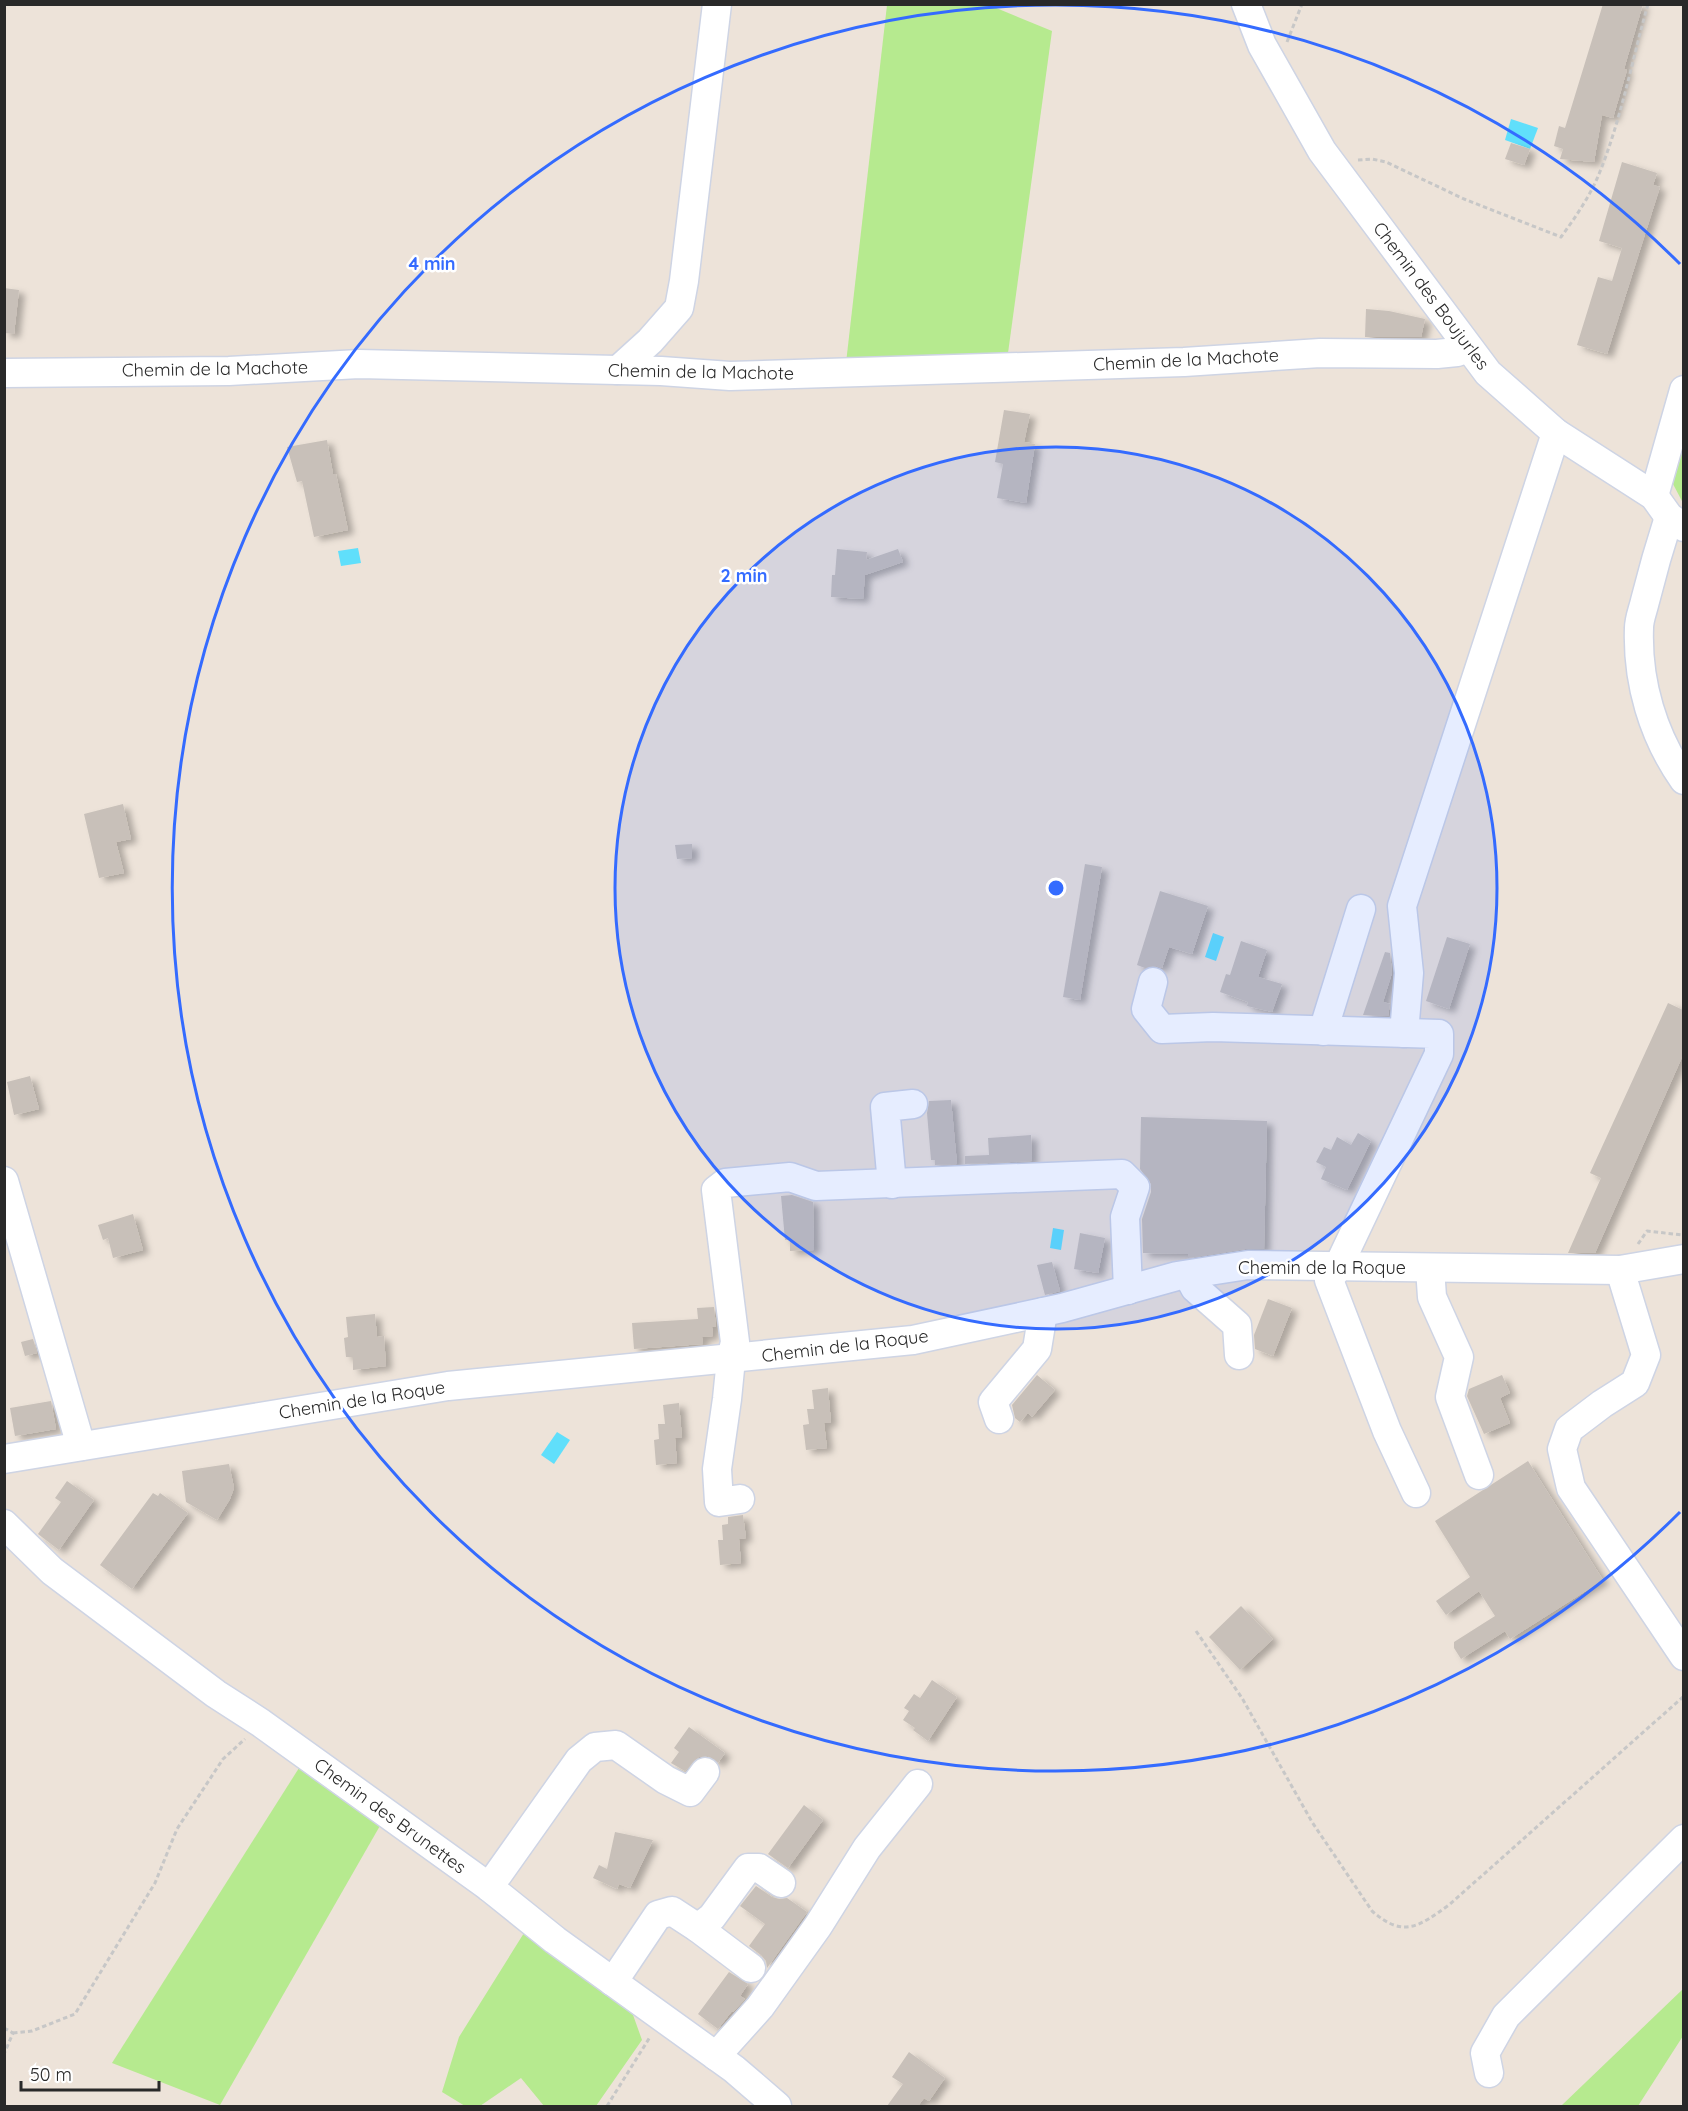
<svg xmlns="http://www.w3.org/2000/svg" width="1688" height="2111" font-family="Quicksand,sans-serif">
<style>
.green{fill:#b6ea8f}
.water{fill:#60dffb}
.building{fill:#c8c0b9;filter:url(#shadow)}
.lines{fill:none;stroke-linecap:round;stroke-linejoin:round}
.minor-casing{stroke:#ced4e4;stroke-width:31}
.path{stroke:#c7c7c7;stroke-width:3;stroke-dasharray:4.5 3;stroke-linecap:butt}
.minor{stroke:#fff;stroke-width:28}
.ring{fill:none;stroke:#346bff;stroke-width:3}
.labels{text-anchor:middle;stroke-width:5;stroke-linejoin:round;paint-order:stroke}
.street-label{font-size:18px;fill:#292929;stroke:#fff}
.centre{fill:#346bff;stroke:#fff;stroke-width:3}
.ring-label{font-size:18px;text-anchor:middle;font-weight:bold;fill:#346bff;stroke:#fff;stroke-width:5;stroke-linejoin:round;paint-order:stroke}
</style>
<defs>
<filter id="shadow"><feDropShadow dx="6" dy="4" stdDeviation="3" flood-color="#0004"/></filter>
</defs>
<rect width="100%" height="100%" fill="#ede3d9"/>
<g class="green">
<polygon points="887,5 989,5 1052,31 1008,353 846,363"/>
<polygon points="1683,448 1683,503 1673,484"/>
<polygon points="299,1768 381,1824 220,2105 112,2063"/>
<polygon points="524,1933 628,2001 642,2040 596,2106 544,2106 521,2078 480,2106 465,2106 442,2092 459,2037"/>
<polygon points="1683,1989 1683,2036 1638,2106 1561,2106"/>
</g>
<g class="water">
<polygon points="1511,119 1538,128 1530,149 1505,140"/>
<polygon points="358,548 361,563 341,566 338,551"/>
<polygon points="1213,933 1224,937 1216,961 1205,957"/>
<polygon points="1053,1228 1064,1230 1061,1250 1050,1248"/>
<polygon points="557,1432 570,1440 554,1464 541,1455"/>
</g>
<g class="building">
<polygon points="1603,4 1643,4 1624,69 1627,70 1613,118 1602,115 1594,162 1560,159 1563,149 1554,146 1559,126 1565,128"/>
<polygon points="1511,143 1530,149 1524,165 1505,159"/>
<polygon points="1622,162 1657,173 1653,185 1660,187 1607,354 1577,345 1598,277 1612,281 1622,248 1599,241"/>
<polygon points="4,288 19,290 14,334 4,333"/>
<polygon points="1366,309 1389,311 1425,319 1421,337 1365,337"/>
<polygon points="1004,410 1030,414 1024,442 1035,444 1026,503 997,498 1003,464 995,462"/>
<polygon points="327,440 333,474 336,474 348,530 314,537 302,481 297,482 287,447"/>
<polygon points="837,549 867,552 866,560 898,549 903,562 865,575 863,599 831,597 832,575 835,575"/>
<polygon points="123,804 131,839 116,842 124,873 99,878 84,814"/>
<polygon points="692,844 692,858 677,859 675,845"/>
<polygon points="1085,864 1102,867 1080,1000 1063,997"/>
<polygon points="1160,891 1208,906 1192,954 1169,947 1162,968 1157,966 1145,968 1137,965"/>
<polygon points="1447,937 1470,944 1449,1009 1426,1001"/>
<polygon points="1241,941 1267,950 1258,977 1282,984 1272,1012 1247,1006 1248,1002 1220,992 1226,974 1230,975"/>
<polygon points="1385,952 1390,953 1392,973 1383,1002 1390,1004 1388,1016 1363,1015"/>
<polygon points="1668,1003 1683,1010 1683,1055 1595,1253 1568,1253 1601,1178 1590,1173"/>
<polygon points="30,1076 39,1109 14,1115 7,1082"/>
<polygon points="951,1100 957,1164 935,1165 935,1160 931,1160 927,1113 929,1101"/>
<polygon points="1141,1117 1267,1121 1264,1249 1245,1249 1188,1258 1188,1254 1143,1253 1142,1219 1151,1192 1151,1184 1140,1169"/>
<polygon points="1358,1133 1371,1141 1347,1190 1321,1179 1326,1167 1316,1162 1324,1147 1331,1150 1337,1137 1351,1145"/>
<polygon points="1031,1135 1032,1161 965,1164 965,1156 989,1155 988,1138"/>
<polygon points="792,1195 813,1202 814,1250 790,1251 790,1240 785,1240 781,1196"/>
<polygon points="133,1214 143,1250 113,1258 108,1238 103,1240 98,1225"/>
<polygon points="1080,1233 1105,1238 1098,1273 1074,1269"/>
<polygon points="1052,1262 1060,1291 1045,1295 1037,1265"/>
<polygon points="1268,1299 1292,1308 1273,1356 1255,1349 1254,1335"/>
<polygon points="714,1307 716,1327 712,1327 713,1336 702,1337 703,1344 634,1349 632,1323 698,1319 697,1308"/>
<polygon points="375,1314 377,1337 384,1336 386,1366 353,1370 353,1357 346,1357 344,1338 348,1337 346,1317"/>
<polygon points="33,1339 37,1353 25,1356 21,1342"/>
<polygon points="1037,1375 1055,1390 1032,1417 1028,1413 1020,1422 1015,1418 1012,1405"/>
<polygon points="1502,1375 1510,1393 1500,1398 1510,1423 1484,1434 1467,1396 1469,1389"/>
<polygon points="828,1388 831,1423 824,1423 827,1448 806,1450 803,1425 809,1424 807,1409 814,1409 812,1390"/>
<polygon points="51,1401 56,1429 15,1436 10,1408"/>
<polygon points="679,1403 682,1438 675,1438 677,1463 656,1465 654,1440 659,1439 658,1424 665,1424 663,1405"/>
<polygon points="1528,1461 1603,1580 1510,1639 1505,1631 1461,1659 1454,1648 1454,1642 1495,1616 1479,1591 1446,1615 1436,1601 1470,1577 1435,1521"/>
<polygon points="229,1464 234,1488 230,1499 217,1520 186,1502 182,1471"/>
<polygon points="67,1481 94,1500 59,1550 38,1534 61,1502 55,1498"/>
<polygon points="153,1493 158,1496 160,1493 188,1513 132,1589 100,1565"/>
<polygon points="743,1515 746,1538 739,1539 741,1563 720,1565 718,1540 723,1540 722,1525 728,1524 728,1517"/>
<polygon points="1241,1606 1273,1639 1240,1670 1209,1637"/>
<polygon points="932,1680 957,1697 928,1741 913,1730 915,1728 903,1720 909,1711 904,1708 914,1694 920,1698"/>
<polygon points="689,1727 725,1753 718,1763 708,1756 699,1757 685,1771 671,1763 679,1752 674,1748"/>
<polygon points="804,1805 823,1820 788,1868 768,1854"/>
<polygon points="615,1832 653,1840 630,1888 619,1884 617,1889 593,1878 599,1865 607,1869"/>
<polygon points="756,1886 772,1897 779,1899 787,1898 807,1912 767,1968 766,1961 761,1955 749,1946 765,1924 740,1906"/>
<polygon points="729,1972 748,1984 740,1996 745,1999 733,2012 732,2011 718,2029 698,2014"/>
<polygon points="909,2052 945,2078 929,2101 924,2098 918,2106 887,2106 903,2084 892,2077"/>
</g>
<g class="lines">
<g class="minor-casing">
<g id="minor">
<polyline points="1246,4 1262,45 1322,151 1488,373 1556,433 1654,496 1669,517 1684,527"/>
<polyline points="618,370 650,341 679,308 684,281 717,4"/>
<polyline points="4,373 229,371 359,364 661,371 730,376 1184,362 1320,353 1437,354 1457,352 1468,348"/>
<polyline points="1654,496 1684,390"/>
<path d="M 1669,517 C 1660,545 1652,573 1645,601 C 1643,610 1639,619 1639,628 C 1637,682 1653,736 1684,780"/>
<polyline points="1153,982 1146,1009 1162,1029 1213,1027 1439,1034 1439,1054 1338,1267 1329,1280 1387,1431 1416,1493"/>
<polyline points="1323,1031 1361,909"/>
<polyline points="1404,1033 1409,973 1402,906 1556,433"/>
<polyline points="4,1181 81,1446"/>
<polyline points="892,1184 885,1107 913,1104"/>
<polyline points="1430,1268 1432,1297 1459,1357 1450,1397 1479,1475"/>
<polyline points="1620,1270 1646,1355 1635,1383 1602,1404 1569,1429 1562,1449 1571,1488 1684,1656"/>
<polyline points="1188,1275 1195,1288 1237,1325 1239,1355"/>
<polyline points="999,1419 993,1402 1037,1349 1043,1312"/>
<polyline points="4,1459 448,1386 913,1340 1062,1308 1177,1276 1248,1265 1620,1270 1684,1259"/>
<polyline points="740,1499 719,1502 717,1469 727,1399 731,1359 735,1342 716,1190 725,1183 790,1177 816,1186 1122,1174 1135,1187 1125,1217 1128,1290"/>
<polyline points="4,1524 52,1571 216,1694 261,1723 489,1887 555,1940 734,2069 777,2106"/>
<polyline points="489,1887 579,1760 595,1747 616,1745 666,1780 690,1792 705,1772"/>
<polyline points="698,1928 751,1968"/>
<polyline points="613,1982 658,1915 672,1911 698,1928 712,1917 748,1868 759,1868 781,1883"/>
<polyline points="716,2056 760,2007 818,1926 867,1848 918,1784"/>
<polyline points="1489,2073 1485,2053 1506,2016 1684,1839"/>
</g>
</g>
<g class="path">
<polyline points="1287,42 1302,4"/>
<path d="M 1358,160 L 1372,159 L 1386,162 L 1464,199 L 1561,237 C 1575,218 1590,196 1599,174 C 1621,120 1632,61 1648,4"/>
<polyline points="1638,1244 1647,1231 1682,1235"/>
<path d="M 1196,1631 L 1242,1698 L 1312,1822 L 1372,1911 C 1404,1939 1419,1926 1449,1905 L 1684,1696"/>
<polyline points="4,2028 13,2033 4,2054"/>
<polyline points="13,2033 32,2031 75,2014 155,1883 177,1829 223,1759 245,1739"/>
<polyline points="607,2106 650,2037"/>
</g>
<use href="#minor" class="minor"/>
</g>
<circle cx="1056" cy="888" r="441" fill="#346bff" fill-opacity=".12"/>
<g class="ring">
<circle cx="1056" cy="888" r="441"/>
<path d="M1680 1512A883 883 0 1 1 1680 264"/>
</g>
<g class="labels">
<g class="street-label">
<text transform="translate(1431 296) rotate(53)" y="6">Chemin des Boujurles</text>
<text transform="translate(1186 360) rotate(-3)" y="6">Chemin de la Machote</text>
<text transform="translate(215 369) rotate(-1)" y="6">Chemin de la Machote</text>
<text transform="translate(701 372) rotate(1)" y="6">Chemin de la Machote</text>
<text x="1322" y="1274">Chemin de la Roque</text>
<text transform="translate(845 1346) rotate(-7)" y="6">Chemin de la Roque</text>
<text transform="translate(362 1400) rotate(-9)" y="6">Chemin de la Roque</text>
<text transform="translate(390 1816) rotate(36)" y="6">Chemin des Brunettes</text>
</g>
</g>
<circle cx="1056" cy="888" r="9" class="centre"/>
<g class="ring-label">
<text x="432" y="270">4 min</text>
<text x="744" y="582">2 min</text>
</g>
<rect width="1688" height="2111" fill="none" stroke="#292929" stroke-width="12"/>
<path d="M21 2081v9h138v-9" fill="none" stroke="#292929" stroke-width="3"/>
<text x="30" y="2081" font-size="18" fill="#292929" stroke="#ffffff" stroke-width="4.5" paint-order="stroke">50 m</text>
</svg>
